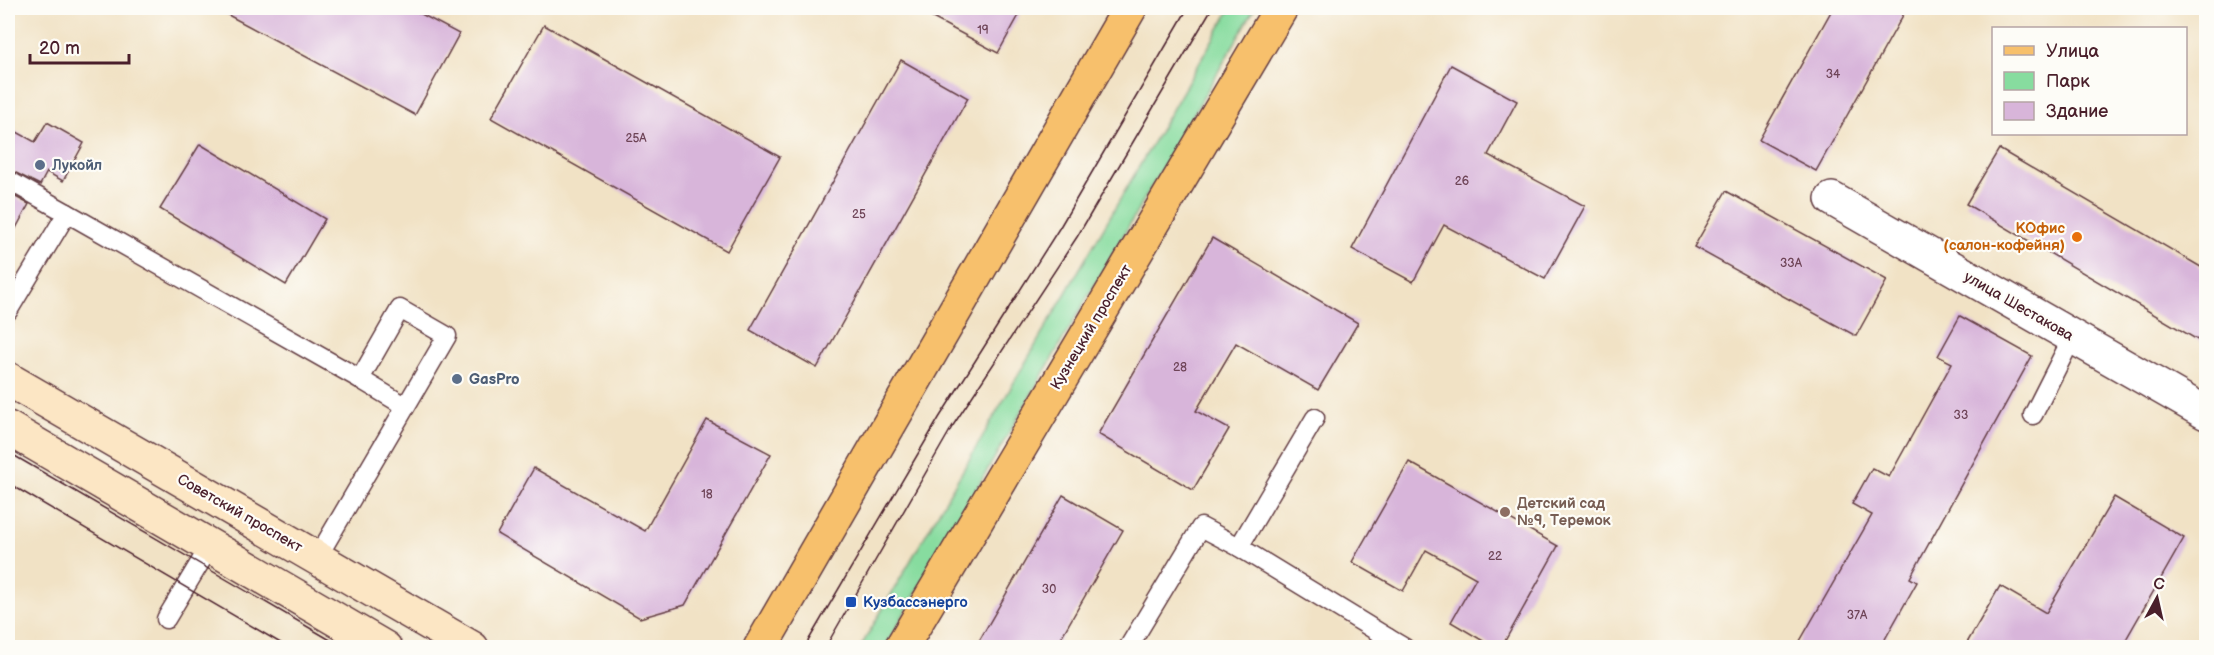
<svg xmlns="http://www.w3.org/2000/svg" width="2214" height="655" font-family="'Balsamiq Sans',sans-serif">
<style>
.green{fill:#87dc9f;stroke:#687e65;stroke-width:1.5}
.building{fill:#d8b5da}
.lines{fill:none;stroke-linecap:round;stroke-linejoin:round}
.lane-casing{stroke:#633c42;stroke-width:21}
.street-casing{stroke:#633c42;stroke-width:36}
.secondary-casing{stroke:#633c42;stroke-width:36}
.primary-casing{stroke:#633c42;stroke-width:36}
.lane{stroke:#fff;stroke-width:18}
.street{stroke:#fff;stroke-width:33}
.secondary{stroke:#fce6c4;stroke-width:33}
.primary{stroke:#f7c06c;stroke-width:33}
.tram{stroke:#4a1f2b;stroke-width:1.5}
.service-dot{fill:#5c6f8a;stroke:#fdfcf7;stroke-width:2}
.food-dot{fill:#e8710a;stroke:#fdfcf7;stroke-width:2}
.education-dot{fill:#8d6e63;stroke:#fdfcf7;stroke-width:2}
.transit-dot{fill:#1a4fb4;stroke:#fdfcf7;stroke-width:2}
.labels{text-anchor:middle;stroke-width:4.5;stroke-linejoin:round;paint-order:stroke}
.number-label{font-size:12px;fill:#6e4457}
.service-label{font-size:15px;font-weight:bold;fill:#4e5e75;stroke:#fdfcf7;text-anchor:start}
.food-label{font-size:15px;font-weight:bold;fill:#c56008;stroke:#fdfcf7;text-anchor:end}
.street-label{font-size:15px;fill:#4a1f2b;stroke:#fdfcf7}
.education-label{font-size:15px;font-weight:bold;fill:#785e54;stroke:#fdfcf7;text-anchor:start}
.transit-label{font-size:15px;font-weight:bold;fill:#164399;stroke:#fdfcf7;text-anchor:start}
</style>
<rect width="100%" height="100%" fill="#fdfcf7"/>
<filter id="ink" filterUnits="userSpaceOnUse"><feTurbulence type="fractalNoise" baseFrequency=".0167" numOctaves="2"/><feDisplacementMap in="SourceGraphic" scale="12" xChannelSelector="R" yChannelSelector="G"/><feConvolveMatrix kernelMatrix="1 2 1 2 8 2 1 2 1" color-interpolation-filters="sRGB"/></filter>
<filter id="wash" filterUnits="userSpaceOnUse"><feTurbulence type="fractalNoise" baseFrequency=".008" numOctaves="4" result="noise"/><feDisplacementMap in="SourceGraphic" scale="24" xChannelSelector="R" yChannelSelector="G"/><feGaussianBlur stdDeviation="1.35" result="paint"/><feColorMatrix in="noise" values="0 0 0 0 0 0 0 0 0 0 0 0 0 0 0 0 0 1.4 0 .05"/><feComposite in="paint" operator="in"/></filter>
<g filter="url(#wash)">
<rect width="100%" height="100%" fill="#f1e2c5"/>
<polygon class="green" points="1231,8 1255,8 885,647 860,648"/>
<g id="blocks">
<g class="building">
<polygon points="215,8 410,8 459,34 415,115"/>
<polygon points="914,8 1023,8 998,53"/>
<polygon points="1833,8 1907,8 1816,171 1759,140"/>
<polygon points="544,25 780,157 727,251 491,118"/>
<polygon points="901,60 968,98 817,368 750,330"/>
<polygon points="1451,65 1517,101 1488,155 1585,206 1545,279 1444,225 1413,282 1352,249"/>
<polygon points="47,122 84,143 63,181 47,172 40,185 8,169 8,127 35,142"/>
<polygon points="200,144 325,219 286,285 160,209"/>
<polygon points="1999,149 2206,270 2206,345 1966,204"/>
<polygon points="1726,191 1887,280 1856,336 1694,247"/>
<polygon points="8,193 29,204 8,243"/>
<polygon points="1212,238 1358,323 1318,390 1236,343 1196,411 1229,429 1193,490 1098,434"/>
<polygon points="1960,316 2032,356 1910,578 1917,582 1880,648 1796,648 1872,515 1852,504 1872,468 1889,477 1952,363 1938,356"/>
<polygon points="707,420 771,454 685,605 640,618 497,534 534,468 645,531"/>
<polygon points="1409,462 1558,546 1501,648 1495,648 1451,622 1476,578 1426,550 1403,591 1352,562"/>
<polygon points="1063,495 1123,530 1055,648 975,648"/>
<polygon points="2114,497 2184,538 2121,648 1964,648 2000,586 2046,613"/>
</g>
</g>
</g>
<g filter="url(#ink)">
<use href="#blocks" fill-opacity="0" stroke="#633c42" stroke-width="1.5"/>
<g class="lines">
<g class="lane-casing">
<g id="lane">
<polyline points="8,180 67,213 8,311"/>
<polyline points="67,213 360,379"/>
<polyline points="2033,415 2073,336"/>
<polyline points="1239,547 1315,418"/>
<polyline points="317,558 447,336 400,309 360,379 405,406"/>
<polyline points="166,619 210,546"/>
<polyline points="1388,638 1405,648"/>
<polyline points="1128,648 1201,527 1239,547 1388,638 1383,648"/>
</g>
</g>
<g class="street-casing">
<polyline id="street" points="1832,199 2206,413"/>
</g>
<g class="secondary-casing">
<g id="secondary">
<polyline points="8,379 472,648"/>
<polyline points="8,428 385,648"/>
</g>
</g>
<g class="primary-casing">
<g id="primary">
<polyline points="760,648 1130,8"/>
<polyline points="901,648 1281,8"/>
</g>
</g>
<use href="#lane" class="lane"/>
<use href="#street" class="street"/>
<use href="#secondary" class="secondary"/>
<use href="#primary" class="primary"/>
<g class="tram">
<polyline points="8,452 344,648"/>
<polyline points="8,483 289,648"/>
<polyline points="804,648 939,418 1060,227 1188,8"/>
<polyline points="825,648 952,427 1077,237 1212,8"/>
</g>
</g>
</g>
<g class="service-dot">
<circle cx="40" cy="165" r="6"/>
<circle cx="457" cy="379" r="6"/>
</g>
<circle class="food-dot" cx="2077" cy="237" r="6"/>
<circle class="education-dot" cx="1505" cy="512" r="6"/>
<rect class="transit-dot" x="845" y="596" width="12" height="12" rx="3"/>
<g class="labels">
<g class="number-label">
<text x="983" y="34">19</text>
<text x="1833" y="78">34</text>
<text x="636" y="142">25А</text>
<text x="1462" y="185">26</text>
<text x="859" y="218">25</text>
<text x="1791" y="267">33А</text>
<text x="1180" y="371">28</text>
<text x="1961" y="419">33</text>
<text x="707" y="498">18</text>
<text x="1495" y="560">22</text>
<text x="1049" y="593">30</text>
<text x="1857" y="619">37А</text>
</g>
<g class="service-label">
<text x="52" y="170">Лукойл</text>
<text x="469" y="384">GasPro</text>
</g>
<g class="food-label">
<text x="2065" y="233">КОфис<tspan x="2065" dy="17">(салон-кофейня)</tspan></text>
</g>
<g class="street-label">
<text transform="translate(2019 306) rotate(30)" y="5">улица Шестакова</text>
<text transform="translate(1091 327) rotate(-59)" y="5">Кузнецкий проспект</text>
<text transform="translate(240 513) rotate(30)" y="5">Советский проспект</text>
</g>
<g class="education-label">
<text x="1517" y="508">Детский сад<tspan x="1517" dy="17">№9, Теремок</tspan></text>
</g>
<g class="transit-label">
<text x="863" y="607">Кузбассэнерго</text>
</g>
</g>
<rect width="2214" height="655" fill="none" stroke="#fdfcf7" stroke-width="30"/>
<rect x="1992" y="27" width="195" height="108" fill="#fdfcf7" stroke="#b5a4a5" stroke-width="1.5"/>
<rect x="2004" y="46" width="30" height="9" fill="#f7c06c" stroke="#b5a4a5" stroke-width="1.5"/>
<text x="2046" y="57" font-size="18" fill="#4a1f2b">Улица</text>
<rect x="2004" y="72" width="30" height="18" fill="#87dc9f" stroke="#b5a4a5" stroke-width="1.5"/>
<text x="2046" y="87" font-size="18" fill="#4a1f2b">Парк</text>
<rect x="2004" y="102" width="30" height="18" fill="#d8b5da" stroke="#b5a4a5" stroke-width="1.5"/>
<text x="2046" y="117" font-size="18" fill="#4a1f2b">Здание</text>
<g transform="translate(2157 598) rotate(8)" stroke="#fdfcf7" stroke-width="4.5" paint-order="stroke">
<path d="M0-4.5L10 22L0 15L-10 22Z" fill="#4a1f2b"/>
<text y="-9" font-size="16" font-weight="bold" text-anchor="middle" fill="#4a1f2b">С</text>
</g>
<path d="M30 54v9h99v-9" fill="none" stroke="#4a1f2b" stroke-width="3"/>
<text x="39" y="54" font-size="18" fill="#4a1f2b" stroke="#fdfcf7" stroke-width="4.5" paint-order="stroke">20 m</text>
</svg>
